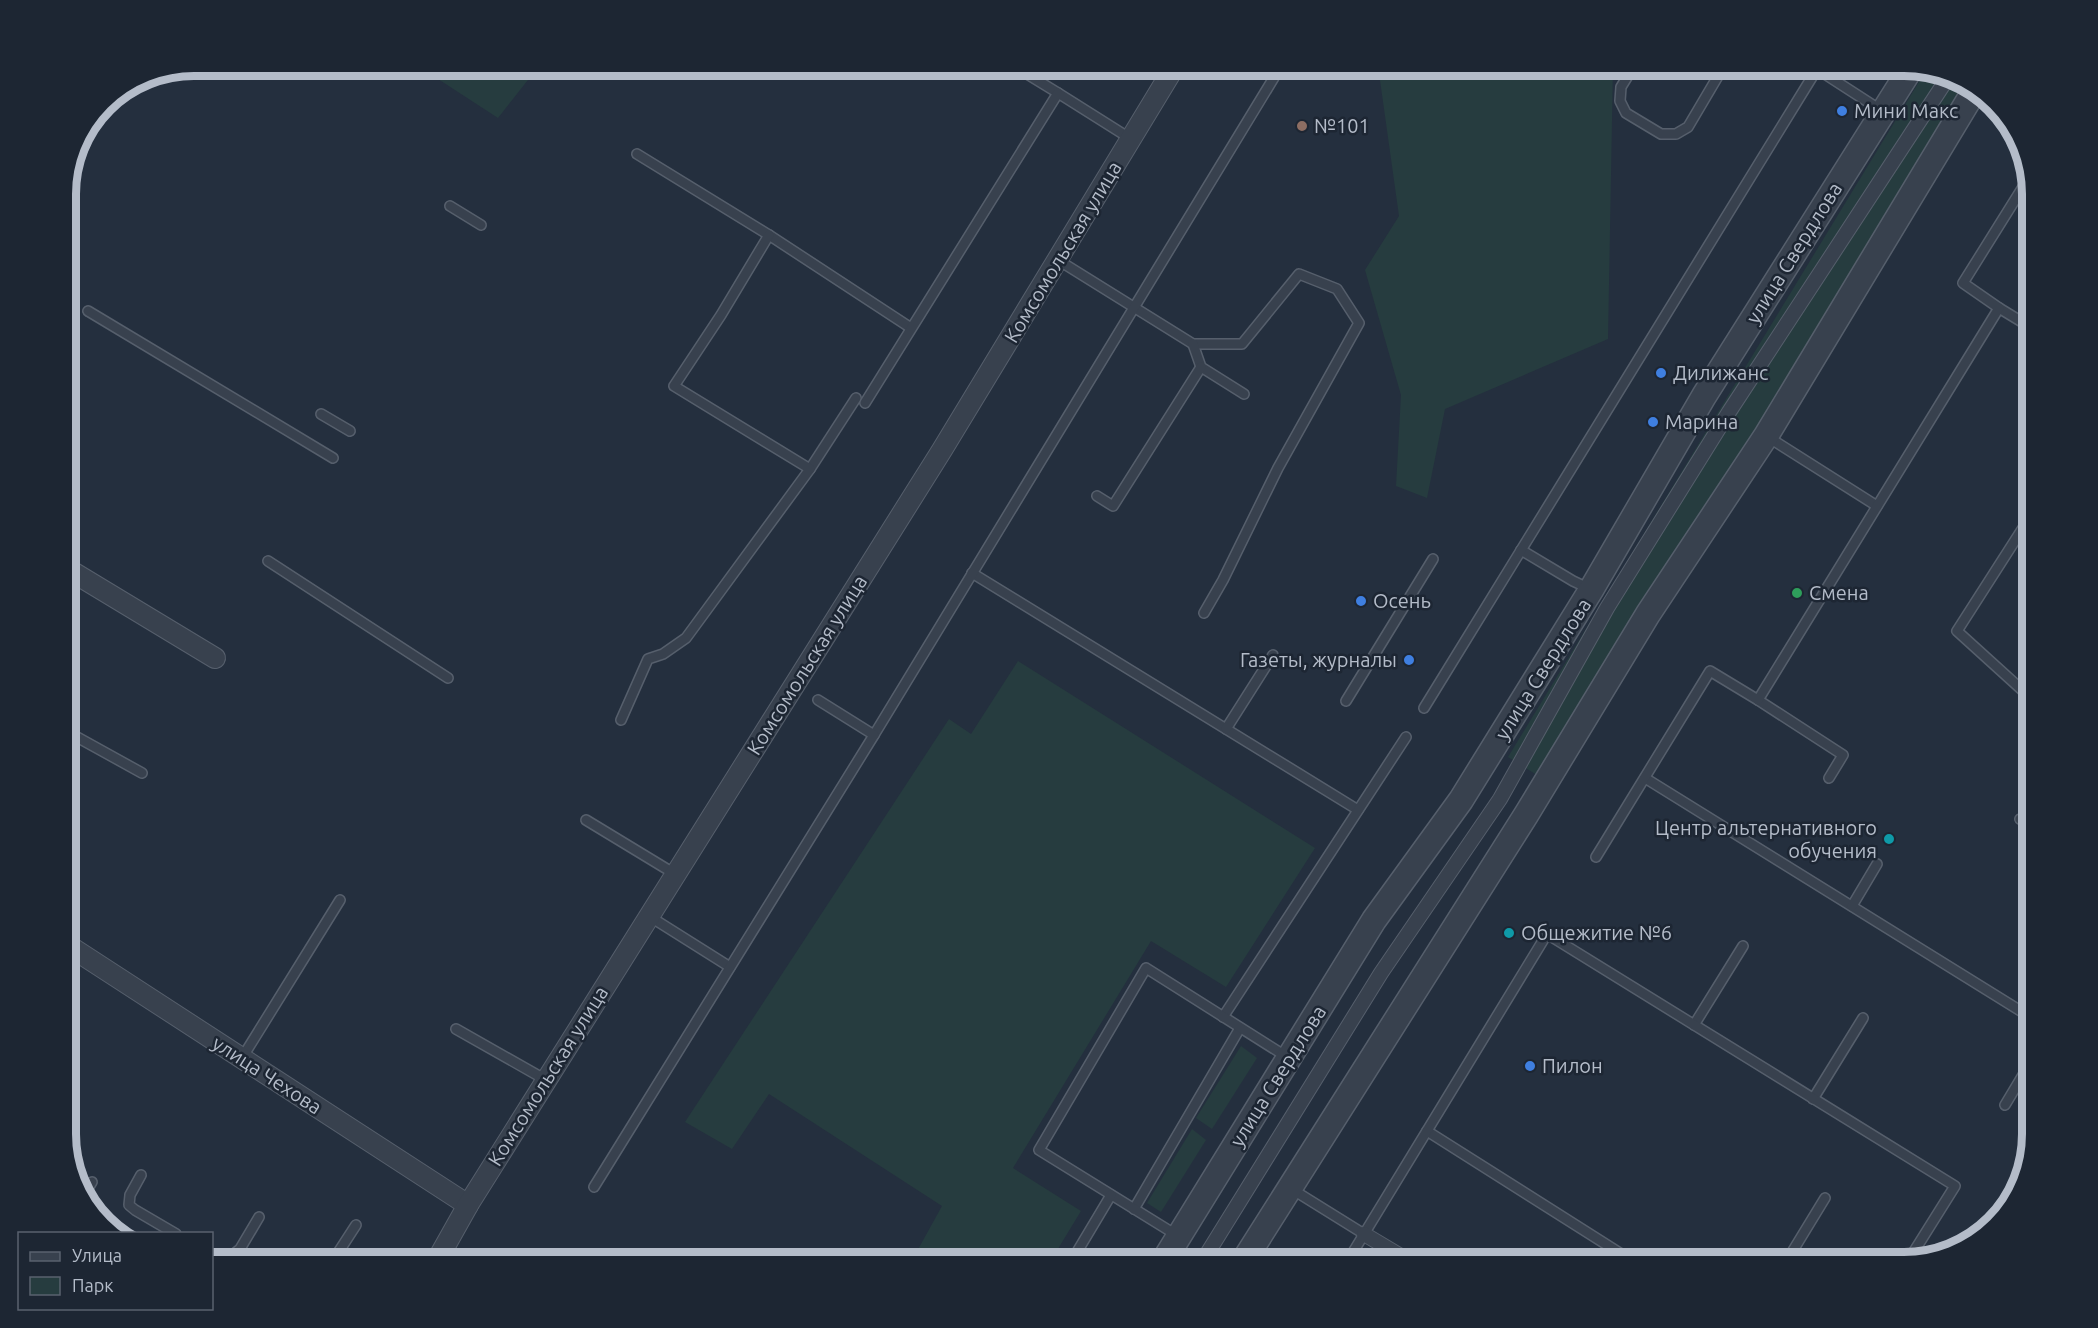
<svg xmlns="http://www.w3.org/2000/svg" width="2098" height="1328" font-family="Ubuntu,sans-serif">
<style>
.green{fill:#263c3f}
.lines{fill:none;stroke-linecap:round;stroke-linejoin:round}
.service-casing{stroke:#565f6c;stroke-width:12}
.pedestrian-casing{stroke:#565f6c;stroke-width:16}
.minor-casing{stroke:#565f6c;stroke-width:22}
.tertiary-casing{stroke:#565f6c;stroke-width:27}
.service{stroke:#38414e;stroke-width:9}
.pedestrian{stroke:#38414e;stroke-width:14}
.minor{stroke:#38414e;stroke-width:20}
.tertiary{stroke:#38414e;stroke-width:24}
.shop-dot{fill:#3f7fe0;stroke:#1d2633;stroke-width:2}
.education-dot{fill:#8d6e63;stroke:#1d2633;stroke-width:2}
.leisure-dot{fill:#2e9e5b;stroke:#1d2633;stroke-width:2}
.culture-dot{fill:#0f9aa8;stroke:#1d2633;stroke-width:2}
.labels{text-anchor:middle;stroke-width:5;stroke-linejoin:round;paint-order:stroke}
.poi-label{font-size:20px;fill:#b4bcc9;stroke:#1d2633;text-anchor:start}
.street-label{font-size:20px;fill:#b4bcc9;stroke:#1d2633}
.rim{fill:none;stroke:#b4bcc9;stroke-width:8}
</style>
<rect width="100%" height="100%" fill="#242f3e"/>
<g class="green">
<polygon points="418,66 539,66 498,118"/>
<polygon points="1378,66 1613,66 1608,339 1445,409 1427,498 1396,486 1401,395 1365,270 1399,216"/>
<polygon points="1925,72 1971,87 1537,775 1508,757"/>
<polygon points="1018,661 1315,848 1226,987 1151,941 1013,1168 1081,1211 1050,1262 911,1262 942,1206 769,1094 732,1149 685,1122 949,719 971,734"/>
<polygon points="1241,1046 1257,1058 1212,1129 1196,1118"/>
<polygon points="1192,1129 1206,1140 1161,1212 1147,1203"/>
</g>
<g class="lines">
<g class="service-casing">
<g id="service">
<polyline points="1014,66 1058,93"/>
<polyline points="1634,66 1621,87 1620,101 1626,113 1661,134 1676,134 1688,127 1724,66"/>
<polyline points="637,154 769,235 911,328"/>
<polyline points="450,206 481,225"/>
<polyline points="1058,260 1193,344 1242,344 1299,274 1337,289 1359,323 1278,468 1223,580 1204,613"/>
<polyline points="1999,308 2032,328"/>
<polyline points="88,311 333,458"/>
<polyline points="1193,344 1201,367 1244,394"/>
<polyline points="865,403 1058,93 1131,139"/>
<polyline points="321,414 350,431"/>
<polyline points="1768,437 1877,506"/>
<polyline points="810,469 856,398"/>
<polyline points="1097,496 1113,506 1201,367"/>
<polyline points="2032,530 2023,528 1957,631 2032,699"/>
<polyline points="1521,550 1573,581 1590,589"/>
<polyline points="268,561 448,678"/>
<polyline points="972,573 1358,810"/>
<polyline points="1758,700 1843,755 1829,778"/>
<polyline points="1346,701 1433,559"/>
<polyline points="1424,708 1817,69 1882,111"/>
<polyline points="621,720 648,659 663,654 686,638 810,469 674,386 721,315 769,235"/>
<polyline points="1226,729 1273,655"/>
<polyline points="66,731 142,773"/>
<polyline points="874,735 1281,66"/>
<polyline points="1645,778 2032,1018"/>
<polyline points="2020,819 2032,826"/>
<polyline points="586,820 675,874"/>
<polyline points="1596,857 1710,671 1758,700 1999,308 1963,283 2028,179"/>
<polyline points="1852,906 1877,864"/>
<polyline points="649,916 730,967"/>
<polyline points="1223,1017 1406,737"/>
<polyline points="1694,1025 1743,946"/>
<polyline points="456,1029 546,1080"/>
<polyline points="242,1058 340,900"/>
<polyline points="1813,1099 1863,1018"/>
<polyline points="2005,1105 2032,1060"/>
<polyline points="1427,1131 1634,1262"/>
<polyline points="141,1175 130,1195 129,1205 135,1210 176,1234"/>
<polyline points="594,1187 874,735 818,700"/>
<polyline points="1290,1188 1364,1234"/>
<polyline points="83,1197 92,1182"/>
<polyline points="1134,1209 1240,1028"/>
<polyline points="1178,1236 1039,1150 1146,968 1287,1057"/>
<polyline points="212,1254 224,1262"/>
<polyline points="225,1261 240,1249 259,1217"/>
<polyline points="332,1262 356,1225"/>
<polyline points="1071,1262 1111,1195"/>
<polyline points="1347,1262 1547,934 1955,1186 1908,1261"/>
<polyline points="1786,1262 1825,1198"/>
</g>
</g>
<g class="pedestrian-casing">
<g id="pedestrian">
<polyline points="1364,1234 1411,1262"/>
<polyline points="1202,1262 1381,973 1500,799 1607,608 1729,412 1947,79"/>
</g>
</g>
<g class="minor-casing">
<g id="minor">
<polyline points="66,568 215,658"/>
<polyline points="66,944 468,1205"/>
<polyline points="436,1262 468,1205 942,450 1175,66"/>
</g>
</g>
<g class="tertiary-casing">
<g id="tertiary">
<polyline points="1163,1262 1374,920 1461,800 1591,590 1704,396 1911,68"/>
<polyline points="1243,1262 1526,815 1648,614 1766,436 1976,88"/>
</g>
</g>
<use href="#service" class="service"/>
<use href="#pedestrian" class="pedestrian"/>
<use href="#minor" class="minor"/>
<use href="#tertiary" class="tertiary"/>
</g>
<g class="shop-dot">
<circle cx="1842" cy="111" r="6"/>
<circle cx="1661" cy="373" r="6"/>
<circle cx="1653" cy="422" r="6"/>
<circle cx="1361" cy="601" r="6"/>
<circle cx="1409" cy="660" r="6"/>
<circle cx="1530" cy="1066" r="6"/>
</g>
<circle class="education-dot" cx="1302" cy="126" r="6"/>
<circle class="leisure-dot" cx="1797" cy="593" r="6"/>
<g class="culture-dot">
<circle cx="1889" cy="839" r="6"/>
<circle cx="1509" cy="933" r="6"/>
</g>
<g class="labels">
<g class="poi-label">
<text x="1854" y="118">Мини Макс</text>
<text x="1314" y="133">№101</text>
<text x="1673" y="380">Дилижанс</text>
<text x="1665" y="429">Марина</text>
<text x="1809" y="600">Смена</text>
<text x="1373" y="608">Осень</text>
<text x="1397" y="667" text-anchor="end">Газеты, журналы</text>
<text x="1877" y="835" text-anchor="end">Центр альтернативного<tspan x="1877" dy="23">обучения</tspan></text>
<text x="1521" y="940">Общежитие №6</text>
<text x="1542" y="1073">Пилон</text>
</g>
<g class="street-label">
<text transform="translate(1063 252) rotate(-59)" y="7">Комсомольская улица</text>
<text transform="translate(1794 253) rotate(-58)" y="7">улица Свердлова</text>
<text transform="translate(807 665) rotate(-58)" y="7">Комсомольская улица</text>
<text transform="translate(1543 669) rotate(-58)" y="7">улица Свердлова</text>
<text transform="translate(267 1075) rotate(33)" y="7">улица Чехова</text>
<text transform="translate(548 1076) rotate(-58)" y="7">Комсомольская улица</text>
<text transform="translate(1278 1076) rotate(-58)" y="7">улица Свердлова</text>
</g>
</g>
<path d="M0 0H2098V1328H0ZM194 76H1904A118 118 0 0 1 2022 194V1134A118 118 0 0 1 1904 1252H194A118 118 0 0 1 76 1134V194A118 118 0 0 1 194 76Z" fill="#1d2633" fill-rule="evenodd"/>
<path class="rim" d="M194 76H1904A118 118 0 0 1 2022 194V1134A118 118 0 0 1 1904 1252H194A118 118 0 0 1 76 1134V194A118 118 0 0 1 194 76Z"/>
<rect x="18" y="1232" width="195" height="78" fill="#1d2633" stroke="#59626f" stroke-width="1.5"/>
<rect x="30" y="1252" width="30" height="9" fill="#38414e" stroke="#59626f" stroke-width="1.5"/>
<text x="72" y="1262" font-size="18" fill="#b4bcc9">Улица</text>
<rect x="30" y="1277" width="30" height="18" fill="#263c3f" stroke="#59626f" stroke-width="1.5"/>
<text x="72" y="1292" font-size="18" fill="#b4bcc9">Парк</text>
</svg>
